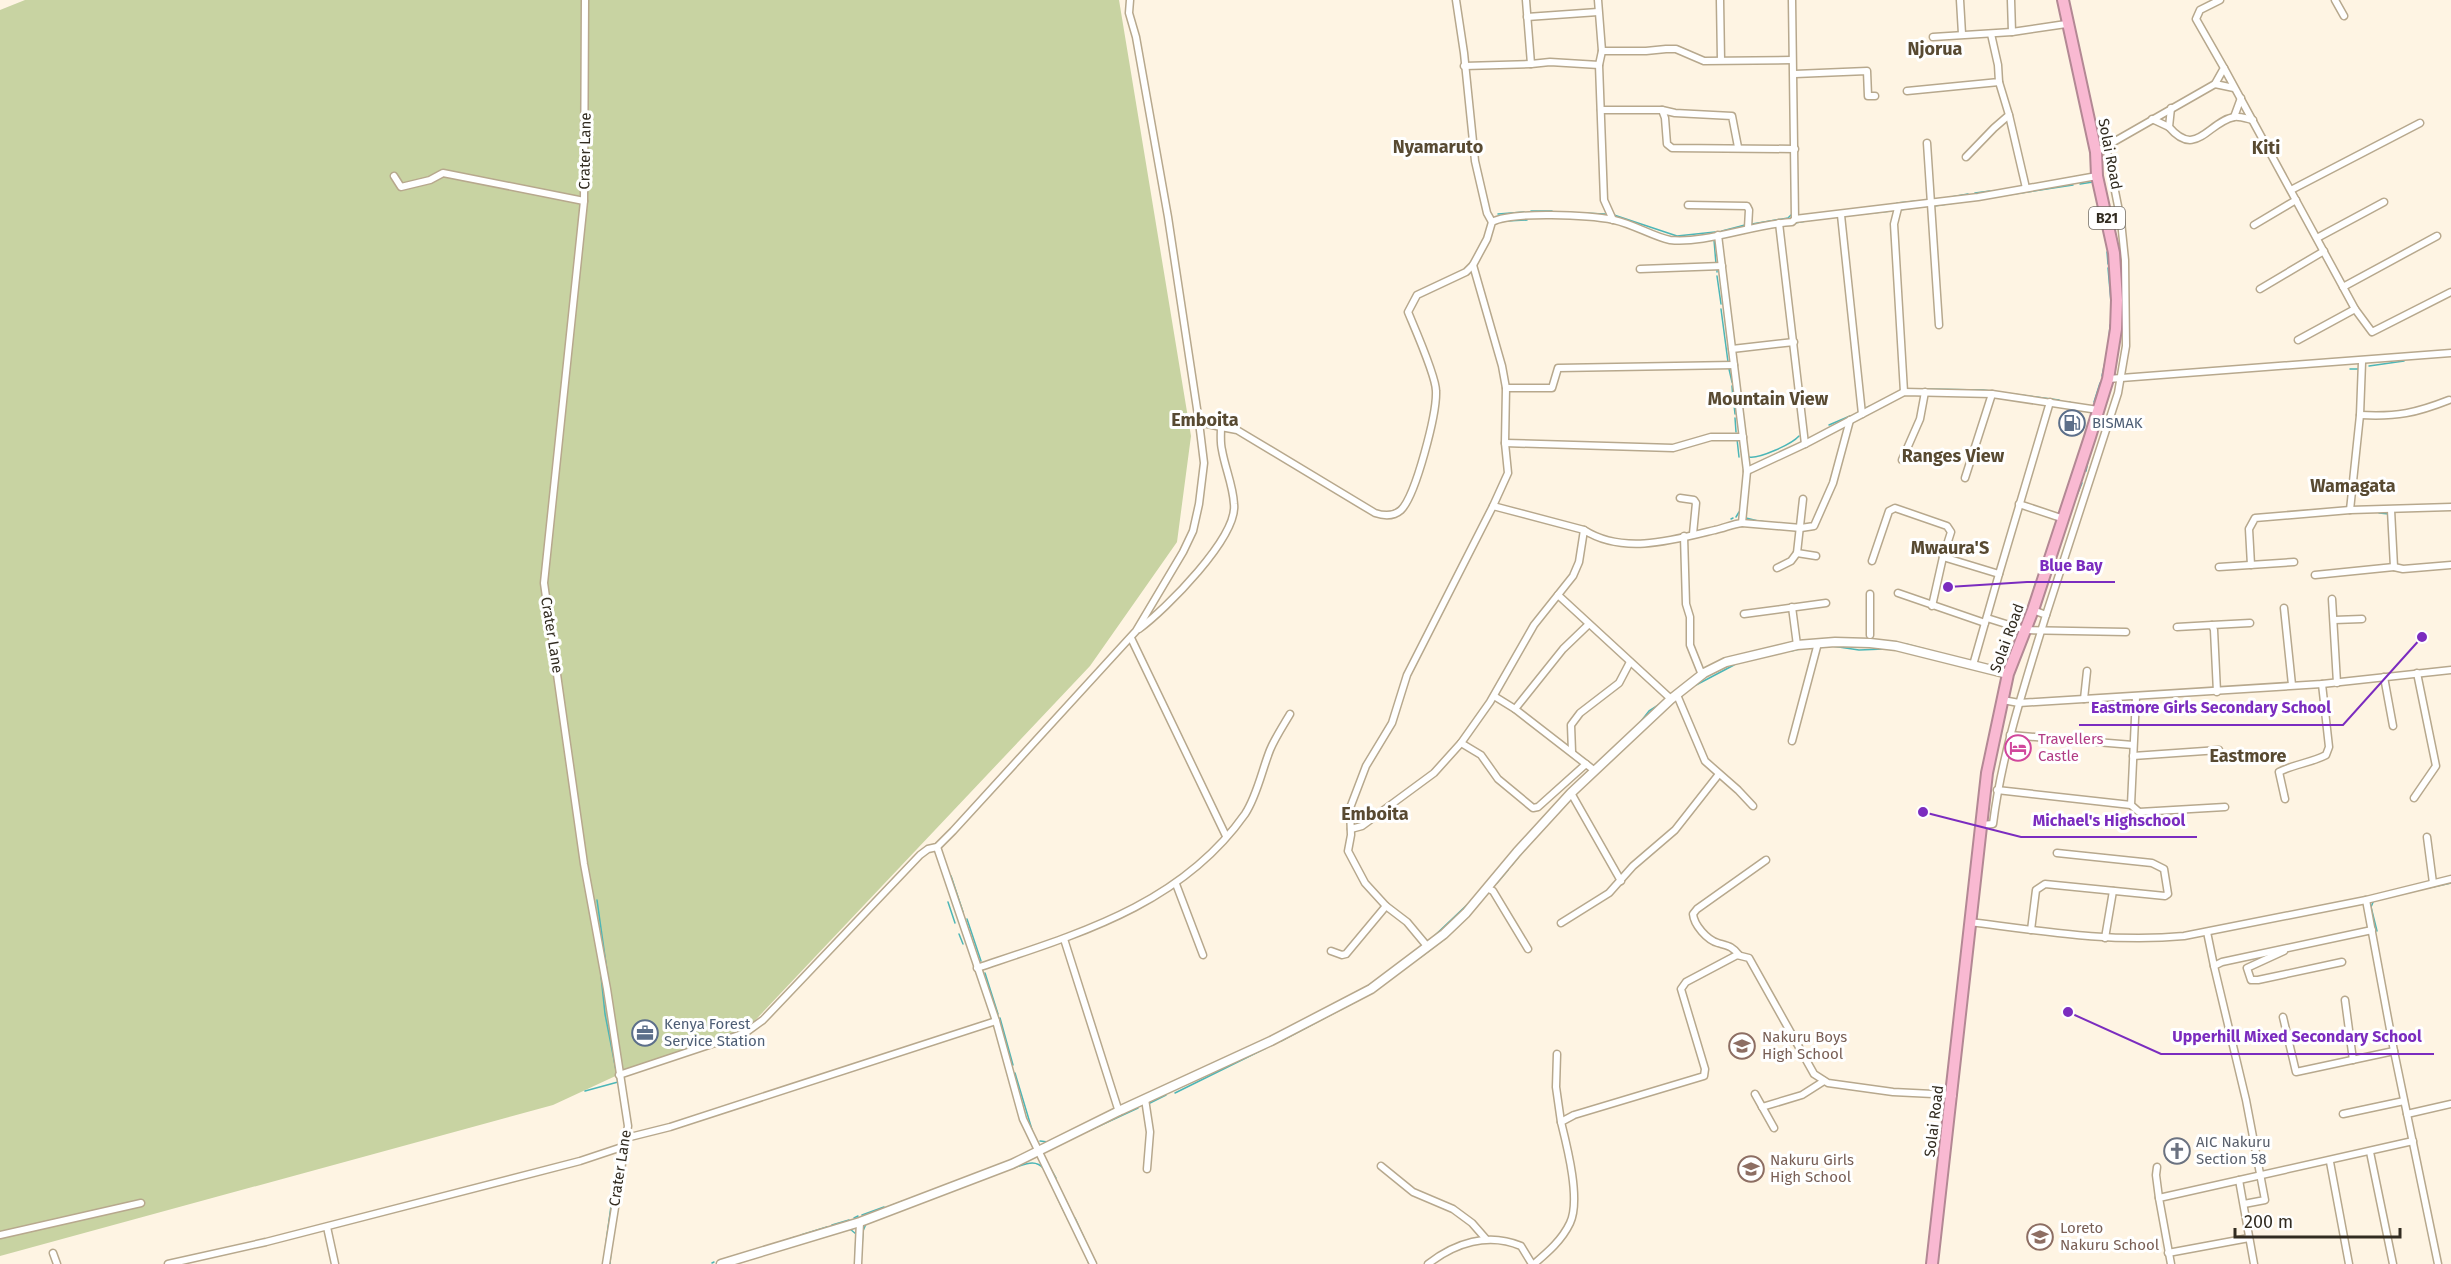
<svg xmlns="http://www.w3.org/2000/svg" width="2451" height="1264" font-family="'Fira Sans',sans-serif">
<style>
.green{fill:#c8d3a2}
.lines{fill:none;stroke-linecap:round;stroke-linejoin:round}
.stream{stroke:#4cb6b7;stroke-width:1.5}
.street-casing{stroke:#b7a88d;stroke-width:9}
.secondary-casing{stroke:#b7a88d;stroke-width:11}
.highway-casing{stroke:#b38894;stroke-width:14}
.street{stroke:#fff;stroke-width:6}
.secondary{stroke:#fff;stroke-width:8}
.highway{stroke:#f9b9d2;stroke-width:10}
.labels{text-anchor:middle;stroke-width:6;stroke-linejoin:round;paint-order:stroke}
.shield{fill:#fff;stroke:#706b64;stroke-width:1.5}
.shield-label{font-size:14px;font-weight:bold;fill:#322c21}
.street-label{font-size:15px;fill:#322c21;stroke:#fff}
.service-label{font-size:15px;fill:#4e5e75;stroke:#fff;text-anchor:start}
.hotel-label{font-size:15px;fill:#b23c85;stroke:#fff;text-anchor:start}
.education-label{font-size:15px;fill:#785e54;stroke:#fff;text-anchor:start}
.worship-label{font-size:15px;fill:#5b616d;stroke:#fff;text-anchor:start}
.quarter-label{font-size:18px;font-weight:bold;fill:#584a32;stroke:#fff}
.leader{fill:none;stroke:#7b2cbf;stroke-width:2}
.callout-dot{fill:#7b2cbf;stroke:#fff;stroke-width:2}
.callout-label{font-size:16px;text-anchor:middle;font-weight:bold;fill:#7b2cbf;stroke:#fff;stroke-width:6;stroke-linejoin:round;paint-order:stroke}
</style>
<rect width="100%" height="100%" fill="#fef4e3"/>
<polygon class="green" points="25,0 1119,0 1191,436 1177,542 1090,666 746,1030 622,1073 553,1105 0,1256 0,10"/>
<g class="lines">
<g class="stream">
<polyline points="2080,184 2093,182"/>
<polyline points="1975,193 1990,191"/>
<polyline points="1940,199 1968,194"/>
<polyline points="1897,203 1917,201"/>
<polyline points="1934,206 2073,185"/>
<polyline points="1899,210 1928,206"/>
<polyline points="1531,211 1552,211"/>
<polyline points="1559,212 1605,214"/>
<polyline points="1498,214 1524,212"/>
<polyline points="1614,215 1677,236 1715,232"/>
<polyline points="1843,216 1891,211"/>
<polyline points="1506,221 1527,220"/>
<polyline points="1795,223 1817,219"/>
<polyline points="1752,224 1788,218 1791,215"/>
<polyline points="1722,231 1745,225"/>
<polyline points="1714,240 1716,264"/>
<polyline points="2107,252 2108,264"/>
<polyline points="2108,268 2111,302"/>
<polyline points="1717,269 1717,272"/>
<polyline points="1717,276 1721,304"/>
<polyline points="1721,309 1728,362"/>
<polyline points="2111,318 2111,309"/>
<polyline points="2109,339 2110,325"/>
<polyline points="2369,366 2404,361"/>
<polyline points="1729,369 1732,382"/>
<polyline points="2350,369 2358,369"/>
<polyline points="2102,376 2105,362"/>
<polyline points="1732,386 1733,399"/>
<polyline points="1922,389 1983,390 2059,400"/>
<polyline points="2069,402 2070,402"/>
<polyline points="2094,402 2100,383"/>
<polyline points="1734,405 1735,414"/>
<polyline points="1864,409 1870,406"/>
<polyline points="1735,418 1736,432"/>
<polyline points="1829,425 1850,416"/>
<polyline points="2088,427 2091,414"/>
<polyline points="1737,439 1739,457"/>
<path d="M 1749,457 C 1759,459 1792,444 1799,436"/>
<polyline points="2086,471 2088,461"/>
<polyline points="2072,507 2082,483"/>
<polyline points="2379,513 2389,514"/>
<polyline points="1746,515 1746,518 1758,521"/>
<polyline points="1736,517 1739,512"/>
<polyline points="1731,519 1733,518"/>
<polyline points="1760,521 1771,523"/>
<polyline points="2062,538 2065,531"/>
<polyline points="2032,598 2035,584"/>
<polyline points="1906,644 1925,649"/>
<polyline points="1832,646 1859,650 1884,649"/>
<polyline points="1755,651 1793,642"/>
<polyline points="1791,651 1804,648"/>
<polyline points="1696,685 1734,665"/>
<polyline points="1638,725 1649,711 1660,704"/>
<polyline points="1526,836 1561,798"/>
<polyline points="1512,865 1527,847"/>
<polyline points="951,876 963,912"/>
<polyline points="1497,883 1508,870"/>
<polyline points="2428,888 2451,883"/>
<polyline points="597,900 609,985"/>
<polyline points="2374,900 2371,907 2377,931"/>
<polyline points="948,902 955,923"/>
<polyline points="967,919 981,961"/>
<polyline points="1451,933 1465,919"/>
<polyline points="959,934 963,944"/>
<polyline points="1430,940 1470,902"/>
<polyline points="1421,957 1446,938"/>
<polyline points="600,967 601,972"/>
<polyline points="985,973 998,1014"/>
<polyline points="1399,973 1406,967"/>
<polyline points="601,976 605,1014 616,1070"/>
<polyline points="1366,987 1382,976"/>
<polyline points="613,1010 622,1071"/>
<polyline points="1000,1018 1013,1065"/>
<polyline points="1281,1041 1359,1000"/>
<polyline points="1015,1073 1033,1133"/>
<polyline points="617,1078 619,1086"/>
<polyline points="585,1091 618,1082"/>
<polyline points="1175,1093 1266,1048"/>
<polyline points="1150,1103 1166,1095"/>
<polyline points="1086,1132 1138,1108"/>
<polyline points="1040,1141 1048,1142"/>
<polyline points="1047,1162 1056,1178"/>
<path d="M 1013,1168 C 1024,1165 1035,1158 1044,1169"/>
<polyline points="1057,1182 1071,1211"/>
<polyline points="1056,1195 1066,1216"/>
<polyline points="890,1206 903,1201"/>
<polyline points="862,1215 884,1207"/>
<polyline points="854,1218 858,1216"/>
<polyline points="1067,1218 1079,1241"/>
<polyline points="1075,1218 1096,1264"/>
<polyline points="832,1225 849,1220"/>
<polyline points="850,1229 856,1234 855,1264"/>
<polyline points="863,1231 866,1224"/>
<polyline points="801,1235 827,1227"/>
<polyline points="783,1241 795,1237"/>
<polyline points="605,1250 617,1162"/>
<polyline points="1085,1254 1089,1264"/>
<polyline points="861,1260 863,1232"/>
<polyline points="712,1263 714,1262"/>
<polyline points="610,1264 611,1251"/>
</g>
<g class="street-casing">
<g id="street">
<polyline points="585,0 584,201 544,583 584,864 607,989 628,1126 606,1264"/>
<polyline points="1456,0 1464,53 1475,161 1487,213 1492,222"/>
<polyline points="1526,0 1531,64 1550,62 1599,65"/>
<polyline points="1598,0 1602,51"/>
<polyline points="1720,0 1721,60"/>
<polyline points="1792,0 1795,219"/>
<polyline points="1960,0 1962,34"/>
<polyline points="2011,0 2012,32"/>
<polyline points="2335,0 2344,16"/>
<polyline points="1527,17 1598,12"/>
<polyline points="1933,37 2012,32 2066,24"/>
<polyline points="1464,66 1531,64"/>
<polyline points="2224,68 2355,309 2372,332 2378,329 2451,292"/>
<polyline points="1795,74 1867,71 1868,96 1875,96"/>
<polyline points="2215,84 2224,68 2196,19 2200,10 2220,0"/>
<polyline points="1907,91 1999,82 1998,65 1991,34"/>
<path d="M 2171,108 L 2169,127 C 2196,159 2208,122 2234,117 C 2239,116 2248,119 2253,120"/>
<polyline points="1601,110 1662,110 1665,118 1667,144 1672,148 1795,149"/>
<polyline points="1662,110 1675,113 1732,116 1738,147"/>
<polyline points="2009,115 2026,188"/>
<polyline points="2234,117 2241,98"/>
<polyline points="2152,119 2169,127"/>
<polyline points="1927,143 1939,325"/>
<polyline points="2096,152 2215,84 2234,88"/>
<polyline points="1966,157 1994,128 2009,115 1999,82"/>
<polyline points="394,176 401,187 430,180 443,173 584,201"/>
<polyline points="2291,190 2420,123"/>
<polyline points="1688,205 1747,206 1749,210 1748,228"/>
<polyline points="1898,208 1894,224 1904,392"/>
<polyline points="1841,215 1862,414"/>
<polyline points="1613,220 1604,200 1599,65 1602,51 1646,51 1666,49 1676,49 1704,61 1792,60"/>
<polyline points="1779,223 1805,444"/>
<polyline points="2254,225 2296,200"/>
<polyline points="2317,238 2384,202"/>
<polyline points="1640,269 1722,266"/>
<polyline points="2343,287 2437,236"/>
<polyline points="2260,289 2324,251"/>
<polyline points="2298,340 2355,309"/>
<polyline points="1732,349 1794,342"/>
<polyline points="2108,379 2451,353"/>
<polyline points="1506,388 1552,388 1558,368 1734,365"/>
<path d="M 2360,415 C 2397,417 2416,413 2449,400"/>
<path d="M 1221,427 L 1237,430 L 1375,513 C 1384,516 1393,517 1401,510 C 1416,495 1437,413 1436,391 C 1436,376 1415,329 1408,312 L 1417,295 L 1466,272 L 1473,265 L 1487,239 L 1492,222 C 1513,211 1589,215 1614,220 C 1633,224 1654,237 1670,240 C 1705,244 1754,224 1792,222 L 1795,219 L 1978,197 L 2097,176"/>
<polyline points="1505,443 1673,448 1711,437 1743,437"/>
<polyline points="1902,460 1920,419 1925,392"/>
<polyline points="1747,471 1805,444 1904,392 1992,394 2098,410"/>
<polyline points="1965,478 1992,394"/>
<polyline points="1680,498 1694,500 1696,503 1693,534"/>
<polyline points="1803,499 1797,553 1816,556"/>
<polyline points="2019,504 2064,519"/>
<polyline points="1493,506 1584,530"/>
<polyline points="2350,510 2360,415 2362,362"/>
<polyline points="2391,510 2394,567 2403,569 2451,565"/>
<polyline points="1742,523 1801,528 1814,526 1833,483 1850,420"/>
<polyline points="1684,536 1686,604 1690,617 1690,645 1702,675"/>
<polyline points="1872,561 1889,511 1895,508 1947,526 1951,532 1943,557 1999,574 1973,665"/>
<polyline points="2251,565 2249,529 2255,518 2350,510 2451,507"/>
<polyline points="2219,567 2294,562"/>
<polyline points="1777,568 1791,561 1797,553"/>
<polyline points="1999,574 2050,402"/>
<polyline points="2315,575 2394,567"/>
<polyline points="1898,593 1985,623"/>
<polyline points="1870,594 1870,635"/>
<polyline points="1558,595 1671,699"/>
<polyline points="2332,599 2337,683"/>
<polyline points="1932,606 1943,557"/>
<polyline points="1792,607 1797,645"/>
<polyline points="2284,608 2292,685"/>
<polyline points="1744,614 1826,603"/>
<polyline points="2046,615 2118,393 2126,346 2125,260 2121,221 2106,146"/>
<polyline points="1987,618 2025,630 2126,632"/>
<polyline points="2334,620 2362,619"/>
<polyline points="2212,625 2250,623"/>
<polyline points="2177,627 2212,625 2214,630 2217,692"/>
<path d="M 1139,629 C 1166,609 1238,537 1234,504 C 1233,485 1225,468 1222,450 C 1220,442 1221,434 1221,427 L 1199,422"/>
<polyline points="1131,638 1226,836"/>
<polyline points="2384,677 2393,726"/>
<polyline points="1677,695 1705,761 1738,790 1753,806"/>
<polyline points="1494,696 1515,709 1595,771"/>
<polyline points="2136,697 2131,805 2139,812 2225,807"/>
<polyline points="2084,699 2087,671"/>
<polyline points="2003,700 2019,703 2322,684 2451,670"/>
<polyline points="1515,709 1563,649 1589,624"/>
<polyline points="2010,735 2133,745"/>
<polyline points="1792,741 1818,643"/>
<polyline points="1461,743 1481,755 1498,779 1533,808 1538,807 1586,764"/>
<polyline points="1572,752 1571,725 1580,713 1619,683 1630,662"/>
<polyline points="2133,756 2219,750"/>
<polyline points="1997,790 2131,805"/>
<polyline points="1571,793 1621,881"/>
<polyline points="2414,798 2436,766 2417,673"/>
<path d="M 2285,799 L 2279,772 C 2294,764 2311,763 2326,755 L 2329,747 L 2322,684"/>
<path d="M 1981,825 L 1993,824 C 2002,752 2025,684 2046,615 L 2033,610"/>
<path d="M 1351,829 L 1362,826 L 1434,773 L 1461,743 L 1490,702 L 1534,625 L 1573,576 L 1579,562 L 1584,530 C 1623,555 1674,540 1715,530 C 1725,528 1732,524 1742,523 L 1747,471 L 1718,235"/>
<polyline points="2427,837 2433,883"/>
<polyline points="937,847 996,1021 1023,1119 1093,1264"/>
<polyline points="1176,884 1203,955"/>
<polyline points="1487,888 1493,891 1528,949"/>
<polyline points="2366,900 2394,1051 2438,1264"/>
<path d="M 1970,922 C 2041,931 2112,943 2184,936 L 2366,900 L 2451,879"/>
<polyline points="1561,923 1609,893 1633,866 1675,830 1719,774"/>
<polyline points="2031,930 2036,890 2045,884 2165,896 2168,894 2164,869 2152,863 2057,853"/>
<polyline points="2207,932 2214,966"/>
<polyline points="2105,938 2113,891"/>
<polyline points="1064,939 1119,1112"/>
<polyline points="1427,946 1407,922 1386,906 1365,883 1348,851 1351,835 1350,808 1366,766 1392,723 1407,675 1493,506 1508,473 1505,443 1506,388 1502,366 1473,265"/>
<polyline points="1331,951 1342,955 1346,954 1386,906"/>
<polyline points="2284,951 2247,968 2251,980 2258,980 2342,962"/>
<path d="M 1739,955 C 1732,946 1728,946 1718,943 C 1707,940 1694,925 1693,914 L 1697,909 L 1766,860"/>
<path d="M 977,968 C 1078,934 1181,905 1245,814 C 1257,796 1262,770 1270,750 C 1275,738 1283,726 1290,714"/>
<polyline points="2345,1000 2353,1060"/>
<polyline points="2283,1017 2296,1072 2394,1051"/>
<polyline points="1557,1054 1556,1087 1561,1122"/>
<polyline points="619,1075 745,1033 763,1020 920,855 928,849 937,847 953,831 1136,631 1183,552 1193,531 1199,504 1204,463 1199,422 1168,217 1136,37 1129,13 1130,0"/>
<polyline points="1755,1094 1774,1128"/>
<polyline points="1145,1099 1150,1132 1147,1169"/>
<polyline points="1762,1107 1802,1095 1824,1081"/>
<polyline points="2343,1114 2404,1101"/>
<polyline points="2407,1114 2451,1104"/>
<polyline points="626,1138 670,1127 996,1021"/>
<polyline points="2370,1152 2393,1264"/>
<polyline points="2330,1162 2349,1264"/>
<polyline points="1381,1166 1413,1192 1453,1209 1472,1223 1486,1239"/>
<polyline points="2157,1167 2156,1175 2159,1198"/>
<polyline points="2239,1180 2254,1264"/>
<polyline points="2244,1204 2265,1200 2246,1100 2214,966 2222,962 2372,930"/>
<polyline points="327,1227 335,1264"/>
<polyline points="0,1235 141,1203"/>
<polyline points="53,1253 57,1264"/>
<polyline points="2168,1253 2249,1238"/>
<polyline points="168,1264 266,1242 580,1161 619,1148 624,1149"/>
<polyline points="858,1264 860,1222"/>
<path d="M 1428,1264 C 1455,1243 1488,1232 1521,1246 L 1532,1264"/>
<path d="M 1534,1264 C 1548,1252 1562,1240 1570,1223 C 1581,1200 1567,1146 1561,1122 L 1574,1115 L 1704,1076 L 1705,1069 L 1681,989 L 1686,982 L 1737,955 L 1749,958 L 1814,1074 L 1828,1083 L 1893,1092 L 1953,1095"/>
<polyline points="2171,1264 2159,1198 2413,1141"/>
</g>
</g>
<g class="secondary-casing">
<polyline id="secondary" points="721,1264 860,1222 1012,1164 1121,1110 1271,1041 1371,989 1444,934 1466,913 1517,852 1571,793 1671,699 1704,673 1726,662 1797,645 1835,642 1870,643 1896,646 2008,674"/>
</g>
<g class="highway-casing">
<polyline id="highway" points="1932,1264 1987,773 2008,674 2033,610 2090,437 2108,379 2116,329 2117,300 2114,253 2097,176 2096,152 2063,0"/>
</g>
<use href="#street" class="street"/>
<use href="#secondary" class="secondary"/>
<use href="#highway" class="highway"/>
</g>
<defs>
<g id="fuel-ring" transform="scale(1.35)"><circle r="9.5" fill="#fff" stroke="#5c6f8a" stroke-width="1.5"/><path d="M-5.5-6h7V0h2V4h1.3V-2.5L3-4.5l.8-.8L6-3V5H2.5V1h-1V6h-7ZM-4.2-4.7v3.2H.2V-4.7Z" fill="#5c6f8a"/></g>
<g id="hotel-ring" transform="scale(1.35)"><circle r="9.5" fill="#fff" stroke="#d1479c" stroke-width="1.5"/><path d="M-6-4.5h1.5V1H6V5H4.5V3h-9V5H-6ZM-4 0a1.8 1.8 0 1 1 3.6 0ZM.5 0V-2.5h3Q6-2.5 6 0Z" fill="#d1479c"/></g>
<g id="office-ring" transform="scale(1.35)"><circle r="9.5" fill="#fff" stroke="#5c6f8a" stroke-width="1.5"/><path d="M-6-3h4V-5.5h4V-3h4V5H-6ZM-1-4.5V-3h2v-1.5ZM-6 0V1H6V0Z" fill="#5c6f8a"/></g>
<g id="school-ring" transform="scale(1.35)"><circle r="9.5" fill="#fff" stroke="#8d6e63" stroke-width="1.5"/><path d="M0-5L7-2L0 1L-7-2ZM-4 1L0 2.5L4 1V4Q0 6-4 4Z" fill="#8d6e63"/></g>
<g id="church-ring" transform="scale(1.35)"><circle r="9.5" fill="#fff" stroke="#6b7280" stroke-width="1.5"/><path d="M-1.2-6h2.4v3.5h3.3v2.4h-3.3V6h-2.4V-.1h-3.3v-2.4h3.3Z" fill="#6b7280"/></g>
</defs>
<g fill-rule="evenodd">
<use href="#fuel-ring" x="2072" y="423"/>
<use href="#hotel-ring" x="2018" y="748"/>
<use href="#office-ring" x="645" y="1033"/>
<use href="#school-ring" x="1742" y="1046"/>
<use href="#church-ring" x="2177" y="1151"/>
<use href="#school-ring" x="1751" y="1169"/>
<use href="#school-ring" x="2040" y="1237"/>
</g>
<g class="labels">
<rect class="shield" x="2089" y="207" width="36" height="22" rx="4.5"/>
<g class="shield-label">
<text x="2107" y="223">B21</text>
</g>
<g class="street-label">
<text transform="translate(585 151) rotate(-89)" y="5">Crater Lane</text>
<text transform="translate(2110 154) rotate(79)" y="5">Solai Road</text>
<text transform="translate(552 635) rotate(81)" y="5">Crater Lane</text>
<text transform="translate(2007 638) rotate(-70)" y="5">Solai Road</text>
<text transform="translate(1934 1121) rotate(-83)" y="5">Solai Road</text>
<text transform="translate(620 1168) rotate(-81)" y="5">Crater Lane</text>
</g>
<g class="service-label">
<text x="2092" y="428">BISMAK</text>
<text x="664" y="1029">Kenya Forest<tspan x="664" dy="17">Service Station</tspan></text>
</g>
<g class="hotel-label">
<text x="2038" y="744">Travellers<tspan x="2038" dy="17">Castle</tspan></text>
</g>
<g class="education-label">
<text x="1762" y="1042">Nakuru Boys<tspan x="1762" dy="17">High School</tspan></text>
<text x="1770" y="1165">Nakuru Girls<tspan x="1770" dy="17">High School</tspan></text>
<text x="2060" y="1233">Loreto<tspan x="2060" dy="17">Nakuru School</tspan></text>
</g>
<g class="worship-label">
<text x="2196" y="1147">AIC Nakuru<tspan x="2196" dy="17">Section 58</tspan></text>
</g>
<g class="quarter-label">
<text x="1935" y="55">Njorua</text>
<text x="1438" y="153">Nyamaruto</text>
<text x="2266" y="154">Kiti</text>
<text x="1768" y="405">Mountain View</text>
<text x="1205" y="426">Emboita</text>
<text x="1953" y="462">Ranges View</text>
<text x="2353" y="492">Wamagata</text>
<text x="1950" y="554">Mwaura'S</text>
<text x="2248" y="762">Eastmore</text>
<text x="1375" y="820">Emboita</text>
</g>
</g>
<path class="leader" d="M1948 587L2027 582H2115M2422 637L2343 725H2079M1923 812L2021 837H2197M2068 1012L2161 1054H2434"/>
<g class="callout-dot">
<circle cx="1948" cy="587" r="6"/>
<circle cx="2422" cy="637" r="6"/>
<circle cx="1923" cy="812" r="6"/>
<circle cx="2068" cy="1012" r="6"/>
</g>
<g class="callout-label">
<text x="2071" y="571">Blue Bay</text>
<text x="2211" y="713">Eastmore Girls Secondary School</text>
<text x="2109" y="826">Michael's Highschool</text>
<text x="2297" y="1042">Upperhill Mixed Secondary School</text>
</g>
<path d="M2235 1228v9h165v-9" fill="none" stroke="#322c21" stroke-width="3"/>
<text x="2244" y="1228" font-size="18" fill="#322c21" stroke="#ffffff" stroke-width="4.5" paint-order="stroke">200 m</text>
</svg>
